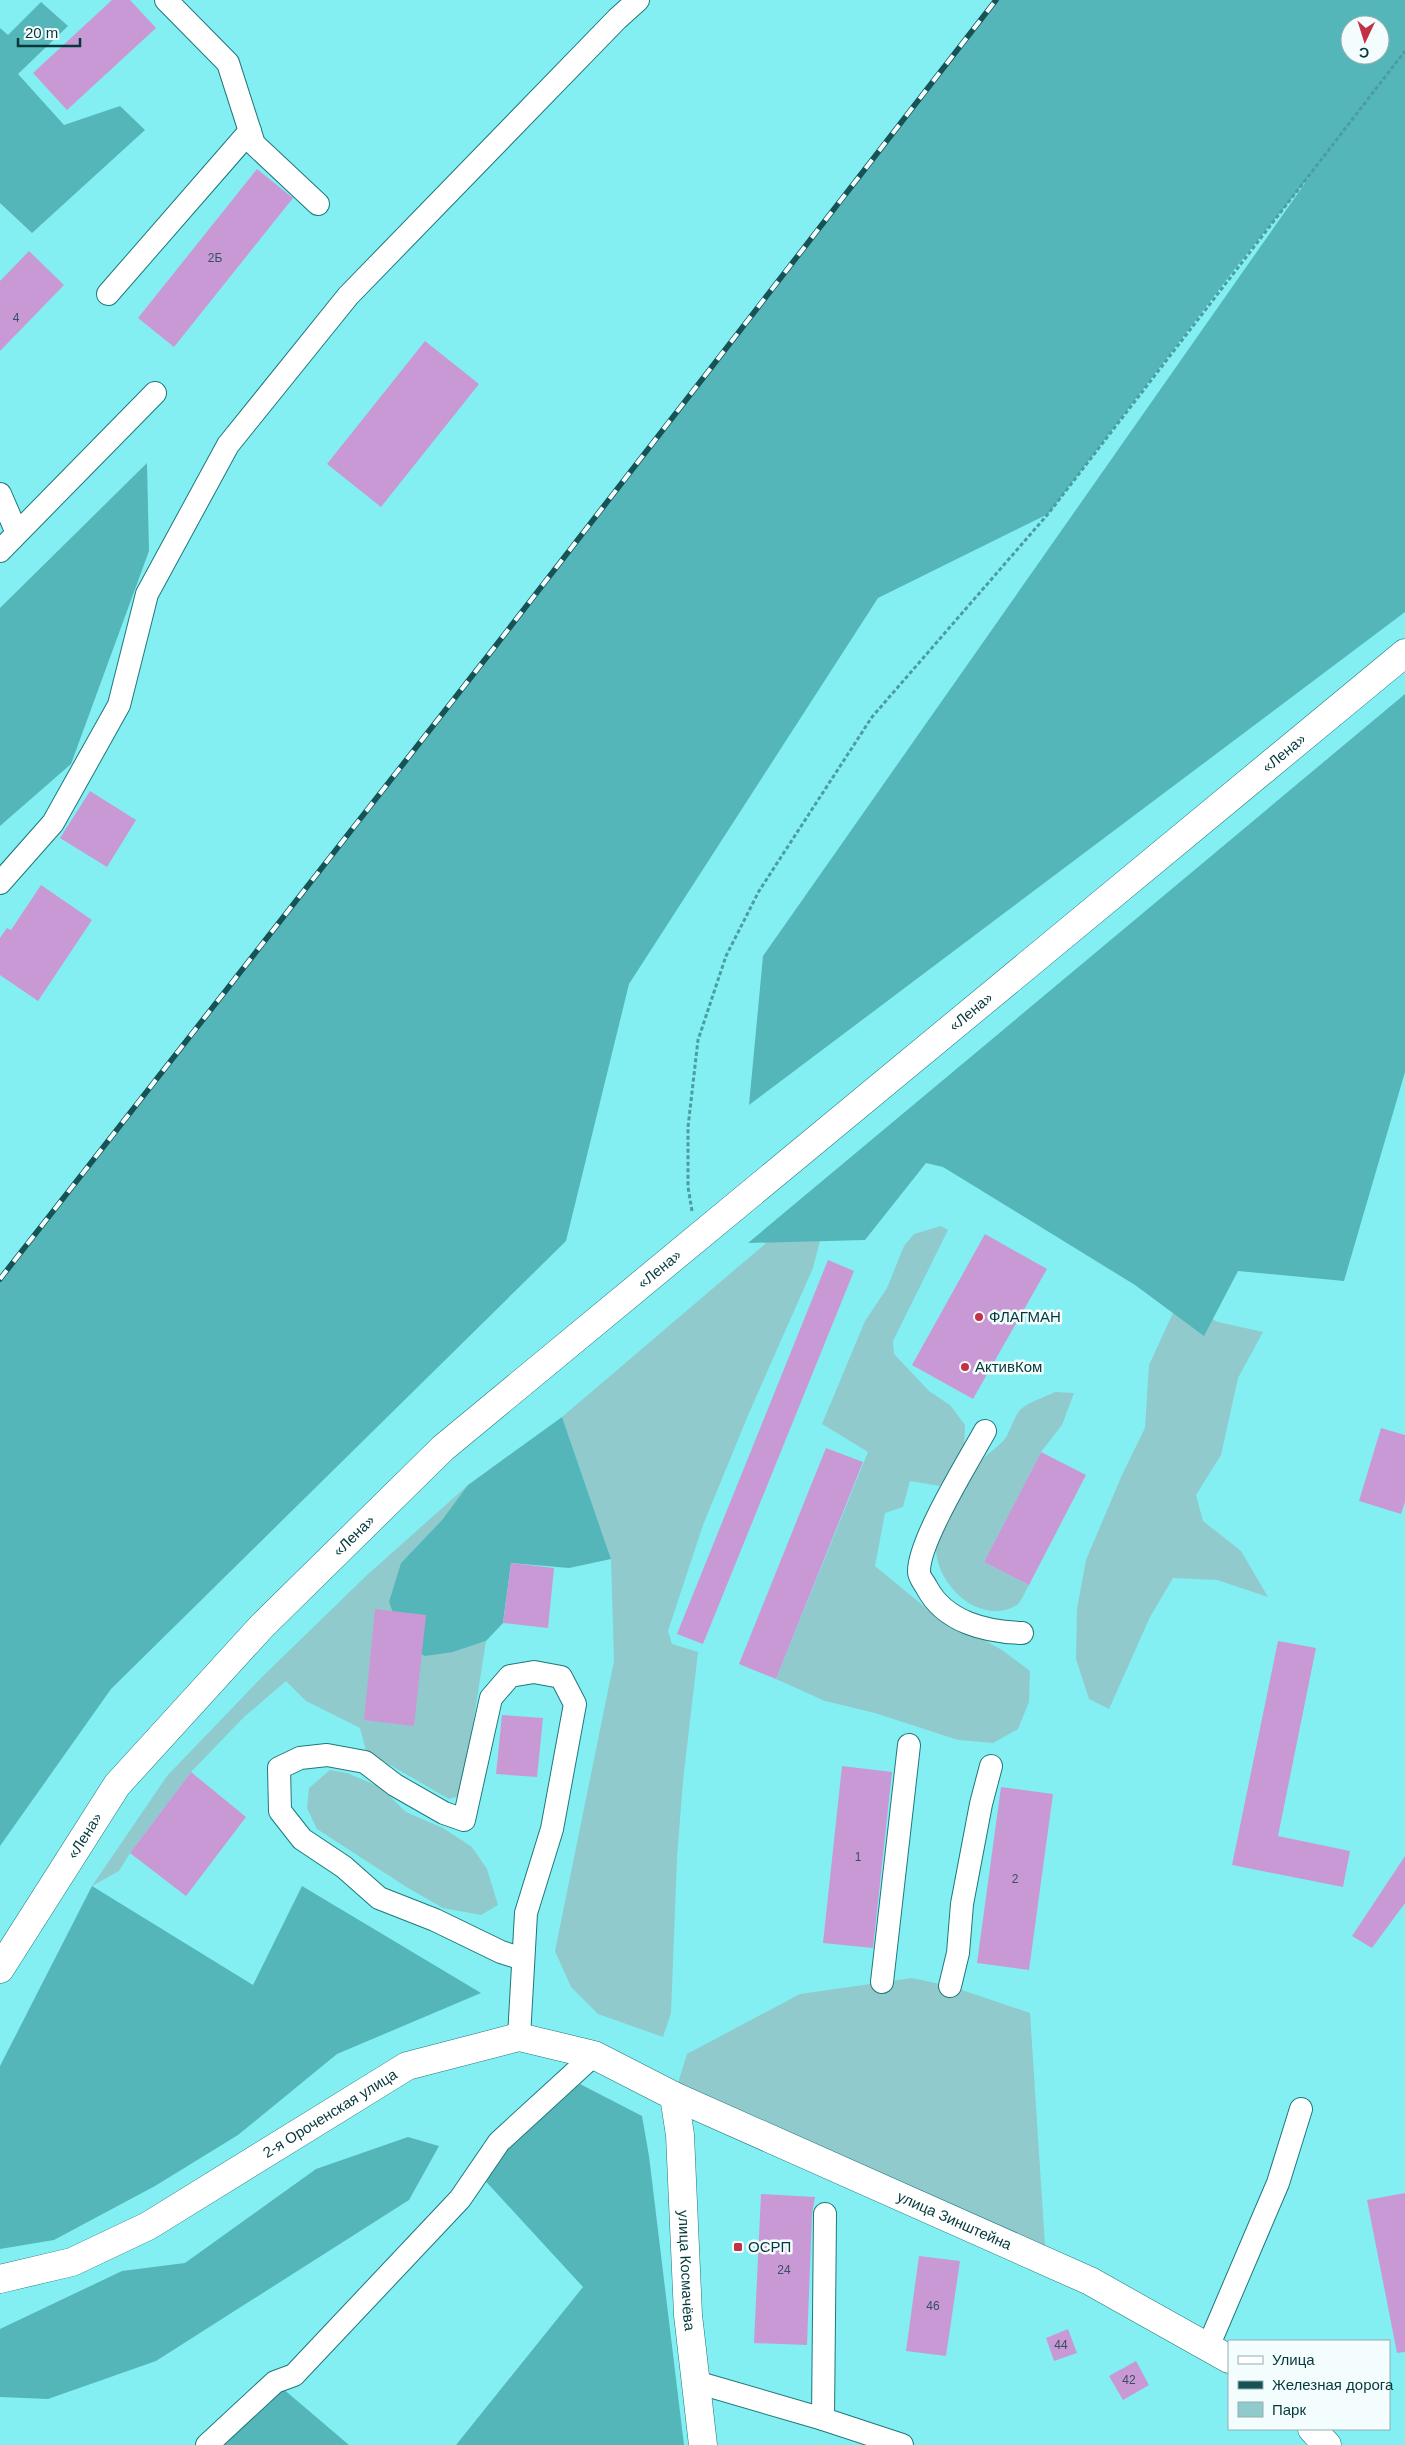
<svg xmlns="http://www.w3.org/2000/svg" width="1405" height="2445" font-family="Helvetica,sans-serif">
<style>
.green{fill:#90cacc}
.forest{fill:#55b6b9;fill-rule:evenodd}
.building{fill:#c999d6}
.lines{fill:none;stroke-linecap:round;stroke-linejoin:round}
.minor-casing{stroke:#1f787b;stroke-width:24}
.major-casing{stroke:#1f787b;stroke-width:29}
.highway-casing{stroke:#1f787b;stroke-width:29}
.path{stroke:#4b9da0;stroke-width:3;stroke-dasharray:4 2.5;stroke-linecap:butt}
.minor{stroke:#fff;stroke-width:22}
.major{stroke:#fff;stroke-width:28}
.highway{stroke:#fff;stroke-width:28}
.rail-casing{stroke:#175255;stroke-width:5.5}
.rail{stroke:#f4fdfe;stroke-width:4;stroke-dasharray:11;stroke-linecap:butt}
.poi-dot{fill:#c23144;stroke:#f4fdfe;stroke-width:2}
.labels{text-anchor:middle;stroke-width:5;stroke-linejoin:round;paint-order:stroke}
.number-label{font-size:12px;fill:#365061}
.street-label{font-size:15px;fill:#05383a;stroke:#f4fdfe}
.poi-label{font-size:15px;fill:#05383a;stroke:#f4fdfe;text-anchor:start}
</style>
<rect width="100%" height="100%" fill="#83eff3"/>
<g class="green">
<polygon points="829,1206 813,1268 749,1413 703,1525 668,1631 672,1644 698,1652 683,1781 677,1858 671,2013 663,2037 598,2014 571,1987 555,1951 614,1661 611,1559 562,1417 806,1209"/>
<polygon points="941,1226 948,1230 893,1341 894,1354 929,1391 950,1405 965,1425 964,1450 940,1486 910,1481 903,1507 885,1513 875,1566 926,1608 1002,1650 1030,1671 1029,1702 1018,1729 993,1743 958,1740 875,1713 825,1701 776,1679 868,1452 822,1424 865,1321 887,1288 904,1246 914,1234"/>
<polygon points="1178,1302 1218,1322 1263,1332 1238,1378 1221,1455 1196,1495 1203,1521 1241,1551 1268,1597 1217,1580 1173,1578 1150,1617 1109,1709 1089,1699 1076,1659 1077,1609 1086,1560 1122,1475 1145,1428 1149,1365"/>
<path d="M 1055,1392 L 1074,1393 L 1062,1425 L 1041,1452 L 984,1562 L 1029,1585 C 1025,1591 1022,1601 1017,1605 C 979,1628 933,1582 936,1544 C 937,1531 972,1471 982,1460 C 988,1453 998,1447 1004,1440 C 1011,1431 1013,1417 1021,1409 C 1029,1402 1045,1397 1055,1392 Z"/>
<polygon points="468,1485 442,1520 401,1563 453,1652 486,1641 462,1795 449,1799 366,1751 360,1728 306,1701 286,1681 244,1717 191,1772 130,1853 119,1871 92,1886 167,1776 262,1677 366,1576"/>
<polygon points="330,1770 347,1773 380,1787 406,1812 443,1828 472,1847 487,1869 498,1905 481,1915 443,1908 408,1888 317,1829 307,1808 309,1788"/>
<polygon points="912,1978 950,1986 1030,2013 1046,2261 674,2096 687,2054 800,1994"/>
</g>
<g class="forest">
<path d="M 996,0 L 1405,0 L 1405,612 L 749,1105 L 763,956 L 1310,176 L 1237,266 L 1048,514 L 878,598 L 629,984 L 566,1241 L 111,1689 L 0,1846 L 0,1282 ZM 1350,25 L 1380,25 L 1380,55 L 1350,55 Z"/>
<polygon points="41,2 68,26 18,74 64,125 120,106 145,130 32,233 0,203 0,28 8,35"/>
<polygon points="147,463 149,551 71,764 0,826 0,608"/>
<polygon points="1405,694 1405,1072 1344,1281 1238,1271 1204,1336 1135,1285 943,1167 926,1163 865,1240 748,1243"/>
<polygon points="562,1417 611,1559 569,1568 511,1563 503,1623 486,1641 453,1652 425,1656 405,1644 389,1602 401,1563 442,1520 468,1485"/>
<polygon points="92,1886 253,1985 302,1886 481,1993 337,2054 238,2135 155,2186 54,2240 0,2249 0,2066"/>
<polygon points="580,2084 642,2116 649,2156 684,2445 456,2445 583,2287 479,2174"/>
<polygon points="408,2137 439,2146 409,2200 156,2361 48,2399 0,2397 0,2329 122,2271 185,2263 316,2169"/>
<polygon points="275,2382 349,2445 207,2445"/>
</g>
<g class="building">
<polygon points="112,0 130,0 156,28 67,110 33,73"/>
<polygon points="257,169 293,198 174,347 138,318"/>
<polygon points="29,251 64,285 0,351 0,281"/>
<polygon points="425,341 479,384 381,507 327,464"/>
<polygon points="90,791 136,820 107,867 60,838"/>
<polygon points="41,885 92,920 38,1001 0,975 0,938 7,928 11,930"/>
<polygon points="985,1234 1047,1269 973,1399 912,1365"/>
<polygon points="828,1260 854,1271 703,1644 677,1634"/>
<polygon points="1381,1428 1405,1435 1405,1502 1401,1514 1359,1501"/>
<polygon points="826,1448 863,1462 776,1679 739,1664"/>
<polygon points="1041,1452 1086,1475 1029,1585 984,1562"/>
<polygon points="511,1563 554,1568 548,1628 503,1623"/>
<polygon points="375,1609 426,1615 414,1726 364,1720"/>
<polygon points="1278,1641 1316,1648 1278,1836 1350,1851 1343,1887 1232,1865"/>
<polygon points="502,1715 543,1718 537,1777 496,1774"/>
<polygon points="842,1766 892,1772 873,1948 823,1943"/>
<polygon points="191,1772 246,1817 186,1896 130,1853"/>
<polygon points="1001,1787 1053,1794 1029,1970 977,1963"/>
<polygon points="1405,1856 1405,1903 1372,1948 1352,1936"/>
<polygon points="1405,2193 1405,2352 1397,2353 1367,2200"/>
<polygon points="761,2194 815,2197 812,2214 807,2345 754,2343"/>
<polygon points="919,2256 960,2261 946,2356 906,2351"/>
<polygon points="1068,2329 1077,2353 1054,2361 1046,2338"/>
<polygon points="1136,2361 1149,2385 1123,2400 1109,2376"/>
</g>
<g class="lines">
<g class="minor-casing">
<g id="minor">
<polyline points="166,0 228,63 254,144 318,204"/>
<polyline points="108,294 250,131"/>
<polyline points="0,494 17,533"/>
<polyline points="0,551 155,393"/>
<polyline points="0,883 53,823 119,705 147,594 228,445 348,296 617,19 638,0"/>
<path d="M 985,1431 C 969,1460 918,1542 919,1572 C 919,1577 925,1584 927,1588 C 945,1622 986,1632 1022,1633"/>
<polyline points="882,1982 909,1745"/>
<polyline points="950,1986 958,1953 962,1904 981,1804 991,1766"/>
<polyline points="519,2037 526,1913 552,1829 575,1704 561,1677 534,1672 510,1676 491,1698 464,1820 444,1813 395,1785 365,1762 327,1755 300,1758 279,1768 280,1811 302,1839 344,1867 379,1898 435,1920 501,1952 523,1959"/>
<polyline points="1208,2347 1278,2183 1301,2109"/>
<polyline points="696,2382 823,2419 825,2214"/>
<polyline points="823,2419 902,2445"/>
<polyline points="207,2445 275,2382 294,2375 460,2199 499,2142 594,2055"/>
</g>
</g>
<g class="major-casing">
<g id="major">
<path id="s1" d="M 674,2096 L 680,2135 L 688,2315 L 703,2445"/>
<path id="s2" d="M 0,2279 L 72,2262 L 148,2226 L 407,2066 L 519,2037 L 594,2055 L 674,2096 L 1090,2281 L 1229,2359"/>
<polyline points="1312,2429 1327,2445"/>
</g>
</g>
<g class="highway-casing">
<g id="highway">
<path id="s3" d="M 0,1969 L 117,1785 L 262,1626 L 443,1448 L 1405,653"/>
</g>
</g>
<polyline class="path" points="692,1211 688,1187 688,1127 698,1040 726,956 759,891 872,717 1048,514 1405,51"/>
<use href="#minor" class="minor"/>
<use href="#major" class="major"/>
<use href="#highway" class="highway"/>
<g class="rail-casing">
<polyline id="rail" points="0,1279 490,653 996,0"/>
</g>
<use href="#rail" class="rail"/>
</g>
<g class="poi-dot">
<circle cx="979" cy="1317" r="5"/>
<circle cx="965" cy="1367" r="5"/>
<rect x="733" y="2242" width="10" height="10" rx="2.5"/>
</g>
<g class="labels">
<g class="number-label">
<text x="215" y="262">2Б</text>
<text x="16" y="322">4</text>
<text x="858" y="1861">1</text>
<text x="1015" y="1883">2</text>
<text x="784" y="2274">24</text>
<text x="933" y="2310">46</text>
<text x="1061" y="2349">44</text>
<text x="1129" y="2384">42</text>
</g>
<g class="street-label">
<text dy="5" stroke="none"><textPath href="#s3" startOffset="1778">«Лена»</textPath></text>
<text dy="5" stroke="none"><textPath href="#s3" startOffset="1372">«Лена»</textPath></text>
<text dy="5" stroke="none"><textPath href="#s3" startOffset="968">«Лена»</textPath></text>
<text dy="5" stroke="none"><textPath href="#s3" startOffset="562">«Лена»</textPath></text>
<text dy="5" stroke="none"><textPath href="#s3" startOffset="158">«Лена»</textPath></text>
<text dy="5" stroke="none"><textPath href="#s2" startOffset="372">2-я Ороченская улица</textPath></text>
<text dy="5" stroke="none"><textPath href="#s2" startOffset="1052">улица Зинштейна</textPath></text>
<text dy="5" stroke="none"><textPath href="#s1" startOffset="175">улица Космачёва</textPath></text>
</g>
<g class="poi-label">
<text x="989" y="1322">ФЛАГМАН</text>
<text x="975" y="1372">АктивКом</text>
<text x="748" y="2252">ОСРП</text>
</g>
</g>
<rect x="1228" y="2340" width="162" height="90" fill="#f4fdfe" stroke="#94aeb0"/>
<rect x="1238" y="2356" width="25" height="8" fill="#ffffff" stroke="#94aeb0"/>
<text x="1272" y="2365" font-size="15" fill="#05383a">Улица</text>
<rect x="1238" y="2381" width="25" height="8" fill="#175255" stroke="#94aeb0"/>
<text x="1272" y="2390" font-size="15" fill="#05383a">Железная дорога</text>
<rect x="1238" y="2402" width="25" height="15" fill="#90cacc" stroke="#94aeb0"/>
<text x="1272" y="2415" font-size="15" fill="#05383a">Парк</text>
<g transform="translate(1365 40) rotate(184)"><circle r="24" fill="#f4fdfe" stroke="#94aeb0"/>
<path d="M0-4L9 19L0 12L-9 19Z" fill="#c23144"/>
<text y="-8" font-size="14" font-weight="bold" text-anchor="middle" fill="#05383a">С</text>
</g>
<path d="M18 38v8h62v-8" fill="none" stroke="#05383a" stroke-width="2.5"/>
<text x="25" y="38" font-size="15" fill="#05383a" stroke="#f4fdfe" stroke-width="4" paint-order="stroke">20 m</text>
</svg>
